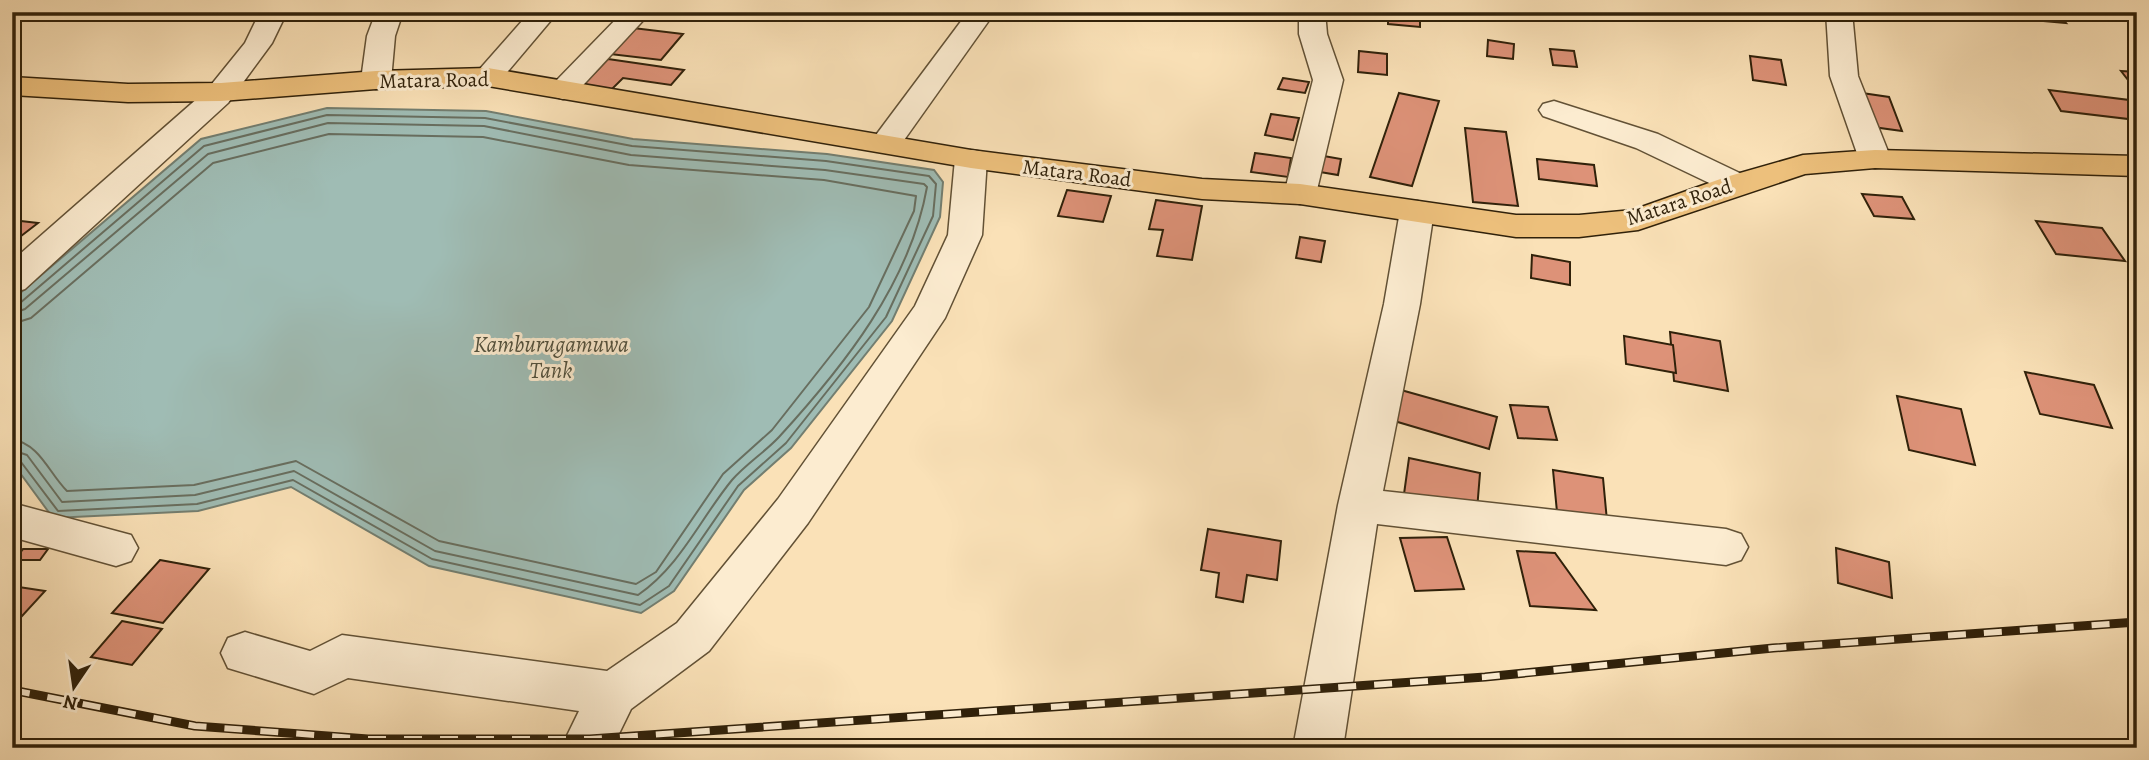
<svg xmlns="http://www.w3.org/2000/svg" width="2149" height="760" font-family="Alegreya,serif">
<style>
.water{fill:#9fbcb4;stroke:#737e70;stroke-width:2}
.lines{fill:none;stroke-linecap:round;stroke-linejoin:round}
.shore{stroke:#686e5f;stroke-width:2}
.building{fill:#dd9278;stroke:#30210a;stroke-width:2}
.minor-casing{stroke:#625135;stroke-width:3}
.highway-casing{stroke:#30210a;stroke-width:3}
.minor{fill:#fcecd0;fill-rule:evenodd}
.highway{fill:#edc07c;fill-rule:evenodd}
.rail-casing{stroke:#30210a;stroke-width:9}
.rail{stroke:#fcecd0;stroke-width:6;stroke-dasharray:18;stroke-linecap:butt}
.labels{text-anchor:middle;stroke-width:6;stroke-linejoin:round;paint-order:stroke}
.street-label{font-size:21px;fill:#30210a;stroke:#fcecd0}
.water-label{font-size:23px;font-style:italic;fill:#51503d;stroke:#fcecd0}
</style>
<rect width="100%" height="100%" fill="#fae1b7"/>
<filter id="stains"><feTurbulence type="fractalNoise" baseFrequency=".00286" numOctaves="4"/><feColorMatrix values="0 0 0 0 .2 0 0 0 0 .09 0 0 0 0 .02 0 0 0 .5 -.17"/></filter>
<radialGradient id="worn" r=".72"><stop offset=".6" stop-color="#630" stop-opacity="0"/><stop offset="1" stop-color="#630" stop-opacity=".3"/></radialGradient>
<polygon class="water" points="327,108 486,111 633,139 827,154 934,170 943,182 940,217 892,321 791,448 744,490 674,591 641,613 429,566 291,487 198,511 53,518 12,462 12,300 201,139"/>
<g class="lines">
<g class="shore">
<polyline points="12,305 20,303 204,146 327,115 485,118 632,146 826,161 929,176 936,184 933,216 886,317 786,443 738,486 669,586 640,605 432,559 293,480 197,504 58,511 21,462 12,459"/>
<path d="M 12,314 L 25,309 L 208,154 L 328,123 L 484,126 L 631,155 L 825,170 L 924,184 L 927,187 C 910,283 844,366 779,437 C 765,452 746,464 732,480 C 700,519 681,565 638,595 L 435,551 L 294,471 L 195,495 L 62,502 L 27,455 L 12,450"/>
<path d="M 12,324 L 31,318 L 213,163 L 329,134 L 483,137 L 629,165 L 824,180 L 916,196 L 914,211 L 869,307 L 772,430 L 723,474 L 656,572 L 636,584 L 439,541 L 296,461 L 194,485 L 67,491 C 48,472 41,445 12,439"/>
</g>
</g>
<g class="building">
<polygon points="1388,12 1420,14 1420,27 1388,24"/>
<polygon points="1784,12 1815,12 1820,19 1789,18"/>
<polygon points="2016,12 2057,12 2066,23 2021,19"/>
<polygon points="633,28 683,34 661,60 610,54"/>
<polygon points="1488,40 1514,44 1513,59 1487,56"/>
<polygon points="1550,49 1574,51 1577,67 1553,65"/>
<polygon points="1359,51 1387,54 1387,75 1358,72"/>
<polygon points="1750,56 1781,60 1786,85 1753,80"/>
<polygon points="608,59 684,70 671,85 623,78 610,91 581,87"/>
<polygon points="2121,71 2137,72 2137,86 2132,85"/>
<polygon points="1283,78 1309,82 1305,93 1278,89"/>
<polygon points="2049,90 2137,101 2137,120 2061,111"/>
<polygon points="1399,93 1439,101 1412,186 1370,177"/>
<polygon points="1862,93 1889,97 1902,131 1873,127"/>
<polygon points="1271,114 1299,118 1293,140 1265,135"/>
<polygon points="1465,128 1506,132 1518,206 1473,202"/>
<polygon points="1255,153 1291,158 1288,177 1251,172"/>
<polygon points="1318,155 1341,159 1338,175 1314,171"/>
<polygon points="1537,159 1594,165 1597,186 1539,179"/>
<polygon points="1067,190 1111,196 1103,222 1058,216"/>
<polygon points="1862,194 1902,197 1914,219 1874,216"/>
<polygon points="1156,200 1202,206 1192,260 1157,256 1163,230 1149,229"/>
<polygon points="12,220 38,223 12,243"/>
<polygon points="2036,221 2102,228 2125,261 2056,254"/>
<polygon points="1300,237 1325,241 1321,262 1296,258"/>
<polygon points="1532,255 1570,262 1570,285 1531,278"/>
<polygon points="1670,332 1720,341 1728,391 1674,381"/>
<polygon points="1624,336 1673,345 1676,373 1626,364"/>
<polygon points="2025,372 2094,385 2112,428 2040,414"/>
<polygon points="1401,390 1497,417 1489,449 1391,420"/>
<polygon points="1897,396 1961,409 1975,465 1909,450"/>
<polygon points="1510,405 1548,407 1557,440 1518,438"/>
<polygon points="1409,458 1480,473 1477,510 1404,494"/>
<polygon points="1553,470 1603,478 1607,521 1557,512"/>
<polygon points="1208,529 1281,541 1277,580 1247,575 1243,602 1216,597 1219,573 1201,570"/>
<polygon points="1447,537 1464,589 1415,591 1400,538"/>
<polygon points="1836,548 1889,562 1892,598 1838,583"/>
<polygon points="23,549 48,549 40,560 14,560"/>
<polygon points="1517,551 1555,553 1596,610 1530,606"/>
<polygon points="160,560 209,569 163,623 112,613"/>
<polygon points="12,586 45,591 12,627"/>
<polygon points="122,621 162,629 132,665 91,657"/>
</g>
<g class="lines">
<g class="minor-casing">
<g id="minor">
<polygon points="260,12 287,12 272,43 228,103 25,289 12,293 12,261 207,90 245,43"/>
<polygon points="376,12 403,12 395,36 391,80 386,86 376,89 366,86 361,80 367,36"/>
<polygon points="530,12 558,12 498,83 488,86 478,83 474,77 478,71"/>
<polygon points="623,12 651,12 573,96 563,99 553,96 548,90 553,84"/>
<polygon points="968,12 995,12 897,150 886,152 875,150 870,143"/>
<polygon points="1299,12 1325,12 1327,34 1343,80 1316,194 1312,201 1300,204 1288,201 1284,194 1313,80 1299,34"/>
<polygon points="1826,12 1852,12 1858,76 1891,159 1886,166 1875,168 1864,166 1859,159 1830,76"/>
<polygon points="1554,101 1658,134 1748,177 1753,184 1748,191 1737,194 1726,191 1636,148 1543,116 1539,110 1543,104"/>
<polygon points="971,150 982,152 987,159 982,235 945,318 808,523 709,651 631,709 612,748 561,748 579,711 348,678 314,694 228,668 221,653 228,638 245,632 310,651 342,635 607,671 677,623 778,499 915,306 948,235 955,159 960,152"/>
<polygon points="1417,201 1429,204 1434,211 1420,304 1383,491 1726,529 1741,534 1748,547 1741,560 1726,565 1377,524 1343,748 1293,748 1338,505 1384,304 1400,211 1405,204"/>
<polygon points="12,503 131,535 138,548 131,561 116,566 12,537"/>
</g>
</g>
<g class="highway-casing">
<polygon id="highway" points="488,68 971,150 1202,179 1300,184 1516,215 1579,215 1633,210 1726,177 1803,155 1875,150 2137,156 2137,176 1875,168 1805,174 1638,230 1579,237 1516,237 1300,204 1202,199 971,168 488,86 376,89 221,101 128,102 12,95 12,77 128,84 221,83 376,71"/>
</g>
<use href="#minor" class="minor"/>
<use href="#highway" class="highway"/>
<g class="rail-casing">
<polyline id="rail" points="12,690 195,726 368,739 590,739 1485,677 1773,648 2137,622"/>
</g>
<use href="#rail" class="rail"/>
</g>
<g class="labels">
<g class="street-label">
<text transform="translate(434 80) rotate(-1)" y="7">Matara Road</text>
<text transform="translate(1077 173) rotate(7)" y="7">Matara Road</text>
<text transform="translate(1679 202) rotate(-18)" y="7">Matara Road</text>
</g>
<g class="water-label">
<text x="551" y="352">Kamburugamuwa<tspan x="551" dy="26">Tank</tspan></text>
</g>
</g>
<rect width="2149" height="760" fill="none" stroke="#fae1b7" stroke-width="42"/>
<rect x="14" y="14" width="2121" height="732" fill="none" stroke="#30210a" stroke-width="3.5"/>
<rect x="21" y="21" width="2107" height="718" fill="none" stroke="#30210a" stroke-width="2"/>
<g transform="translate(74 687) rotate(193)" stroke="#fcecd0" stroke-width="5" paint-order="stroke">
<path d="M0-5L12 26L0 18L-12 26Z" fill="#30210a"/>
<text y="-10" font-size="19" font-weight="bold" text-anchor="middle" fill="#30210a">N</text>
</g>
<rect width="100%" height="100%" filter="url(#stains)"/>
<rect width="100%" height="100%" fill="url(#worn)"/>
</svg>
